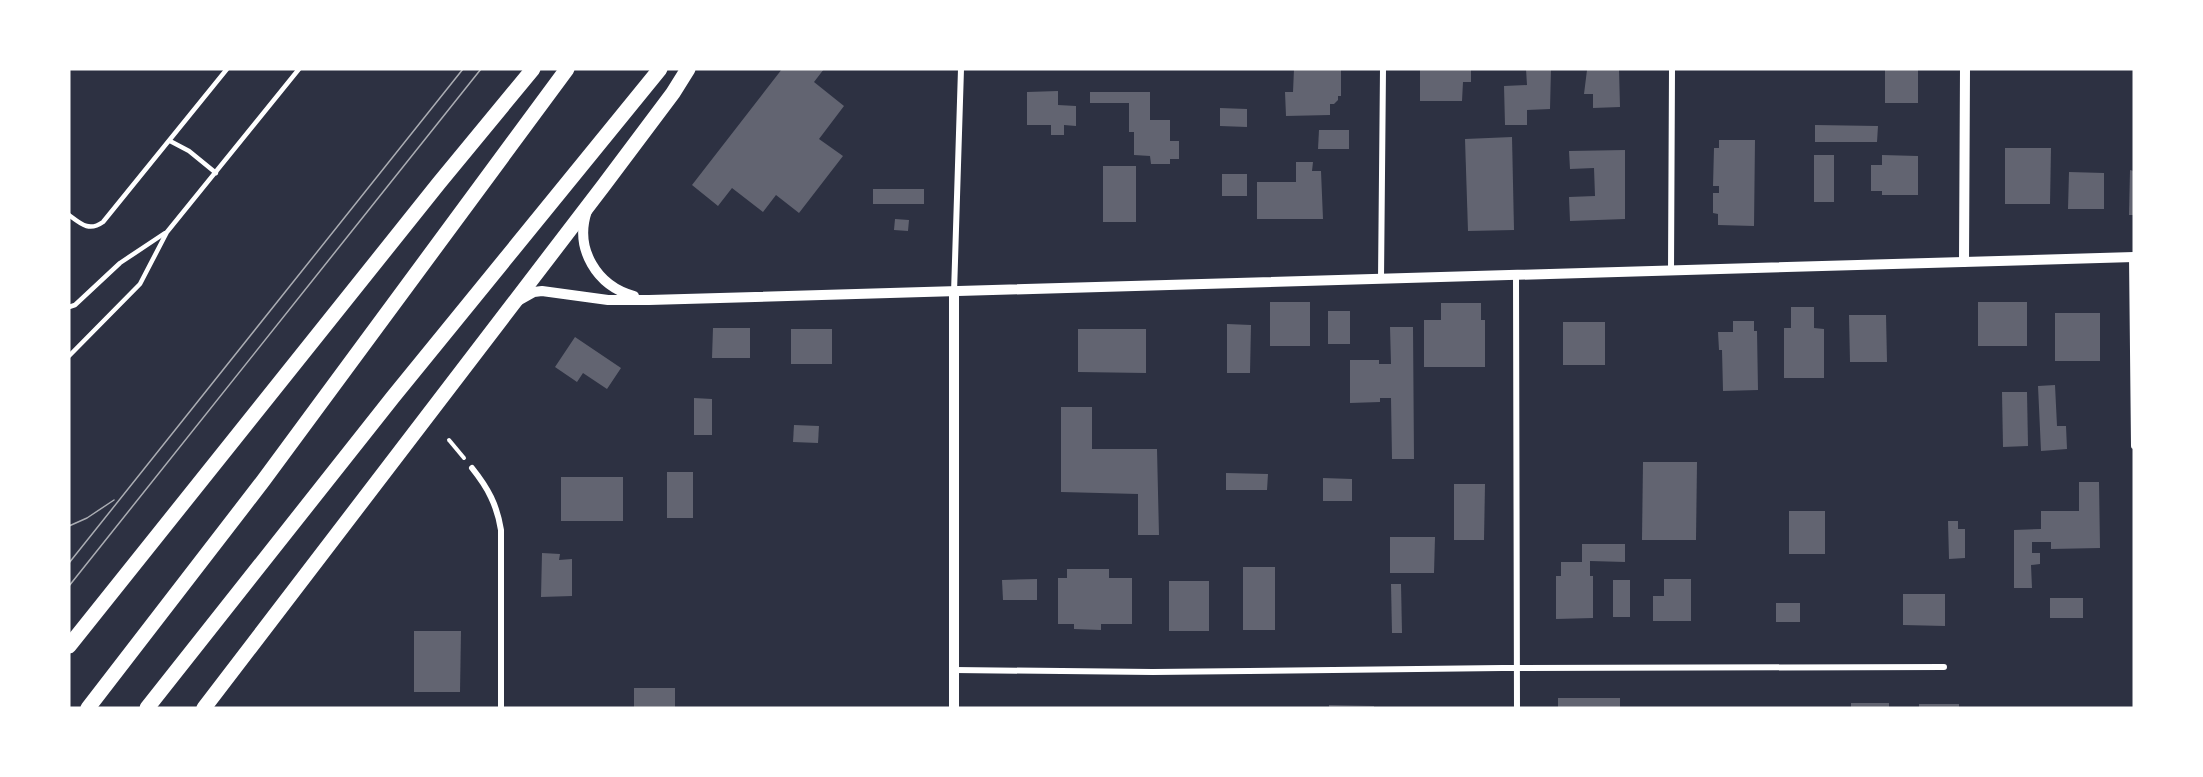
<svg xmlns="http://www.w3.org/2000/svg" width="2203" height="777" font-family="Overpass,sans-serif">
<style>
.building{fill:#626471}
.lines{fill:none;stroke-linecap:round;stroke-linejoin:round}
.path{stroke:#fff;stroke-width:4}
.service{stroke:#fff;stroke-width:4.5}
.minor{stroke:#fff;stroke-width:6}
.tertiary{stroke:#fff;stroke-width:10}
.primary{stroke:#fff;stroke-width:15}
.tram{stroke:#abadb3;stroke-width:1.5}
</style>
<rect width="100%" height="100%" fill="#2d3142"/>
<g class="building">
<polygon points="782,69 824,69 814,82 844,106 819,139 843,156 799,213 776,195 763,212 732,188 718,206 692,185"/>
<polygon points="1294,69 1341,69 1341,96 1338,96 1338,100 1334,104 1330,104 1330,115 1286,116 1285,92 1293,92"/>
<polygon points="1420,69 1471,69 1471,82 1463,82 1462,101 1420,101"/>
<polygon points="1526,69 1551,69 1550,109 1527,110 1527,125 1505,125 1504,86 1527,85"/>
<polygon points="1619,69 1620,107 1593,108 1593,94 1584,94 1587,70"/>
<rect x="1885" y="69" width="33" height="34"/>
<polygon points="1058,91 1058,105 1076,106 1076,126 1064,125 1064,135 1051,135 1051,125 1027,125 1027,92"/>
<polygon points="1090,92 1150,92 1150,120 1170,120 1170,141 1179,141 1179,159 1170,159 1170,164 1151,164 1150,156 1134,155 1134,132 1129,132 1129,103 1090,103"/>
<polygon points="1220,108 1247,109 1247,127 1220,126"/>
<polygon points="1815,125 1878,126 1877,142 1815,142"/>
<polygon points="1319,130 1349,130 1349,149 1318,149"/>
<polygon points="1512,137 1514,230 1468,231 1465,139"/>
<polygon points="1719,140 1755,140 1754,226 1718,225 1718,214 1713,213 1713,193 1719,193 1719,186 1713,186 1714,148 1719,148"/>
<polygon points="2005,148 2051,148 2050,204 2005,204"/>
<polygon points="1625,150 1625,219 1570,221 1569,197 1595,196 1594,168 1570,169 1569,151"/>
<rect x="1814" y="155" width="20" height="47"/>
<polygon points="1882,155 1918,156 1918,195 1882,195 1882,191 1871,191 1871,165 1882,165"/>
<polygon points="1296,162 1313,162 1312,171 1321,171 1323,219 1257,219 1257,182 1296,182"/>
<rect x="1103" y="166" width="33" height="56"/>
<polygon points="2130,170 2134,171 2134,215 2129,215"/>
<polygon points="2069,172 2104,173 2104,209 2068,209"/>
<rect x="1222" y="174" width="25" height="22"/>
<rect x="873" y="189" width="51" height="15"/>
<polygon points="895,219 909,220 908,231 894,230"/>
<rect x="1270" y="302" width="40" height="44"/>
<rect x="1978" y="302" width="49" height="44"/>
<polygon points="1441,303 1481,303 1481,320 1485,320 1485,367 1424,367 1424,320 1441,320"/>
<polygon points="1791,307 1814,307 1814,328 1824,329 1824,378 1784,378 1784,328 1791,328"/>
<rect x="1328" y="311" width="22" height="33"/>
<rect x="2055" y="313" width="45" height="48"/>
<polygon points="1849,315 1886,315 1887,362 1850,362"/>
<polygon points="1733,321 1754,321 1754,331 1757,331 1758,390 1723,391 1722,350 1719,350 1718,332 1733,332"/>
<rect x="1563" y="322" width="42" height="43"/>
<polygon points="1227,324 1251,325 1250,373 1227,373"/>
<polygon points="1390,327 1413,327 1414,459 1392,459 1391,398 1380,398 1380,402 1350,403 1350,360 1379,360 1379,364 1391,364"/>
<polygon points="713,328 750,328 750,358 712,358"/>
<rect x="791" y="329" width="41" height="35"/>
<polygon points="1078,329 1146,329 1146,373 1078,372"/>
<polygon points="575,337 621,368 607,389 583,373 577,382 555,367"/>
<polygon points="2055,385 2057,426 2066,426 2067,449 2041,451 2038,386"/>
<polygon points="2002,392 2027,392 2028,446 2003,447"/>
<polygon points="694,398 712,399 712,435 694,435"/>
<polygon points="1061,407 1092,407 1092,449 1157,449 1159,535 1138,535 1138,494 1061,492"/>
<polygon points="794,425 819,426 818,443 793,442"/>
<polygon points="1643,462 1697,462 1696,540 1642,540"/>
<rect x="667" y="472" width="26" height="46"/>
<polygon points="1226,473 1268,474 1267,490 1226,490"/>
<rect x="561" y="477" width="62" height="44"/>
<polygon points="1323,478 1352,479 1352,501 1323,501"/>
<polygon points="2079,482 2099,482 2100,548 2051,549 2051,542 2032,542 2032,553 2040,553 2040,564 2031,565 2032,588 2014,588 2014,530 2041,529 2041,511 2079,511"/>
<polygon points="1454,484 1485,484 1484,540 1454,540"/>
<rect x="1789" y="511" width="36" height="43"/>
<polygon points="1948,521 1958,521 1958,529 1965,529 1965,558 1949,559"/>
<polygon points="1390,537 1435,537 1434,573 1390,573"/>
<polygon points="1582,544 1625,544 1625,562 1590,561 1590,576 1593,576 1593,618 1556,619 1556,576 1561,576 1561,562 1582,562"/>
<polygon points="542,553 560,554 559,560 572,559 572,596 541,597"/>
<rect x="1243" y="567" width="32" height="63"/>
<polygon points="1067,569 1109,569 1109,578 1132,578 1132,624 1101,624 1101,630 1074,629 1074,624 1058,624 1058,578 1067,578"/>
<polygon points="1037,579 1037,600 1003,600 1002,580"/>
<polygon points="1664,579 1691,579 1691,621 1653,621 1653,596 1664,596"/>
<rect x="1613" y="580" width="17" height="37"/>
<rect x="1169" y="581" width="40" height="50"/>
<polygon points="1391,584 1401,584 1402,633 1392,633"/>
<polygon points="1903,594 1945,594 1945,626 1903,625"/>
<rect x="2050" y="598" width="33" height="20"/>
<rect x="1776" y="603" width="24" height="19"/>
<polygon points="414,631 461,631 460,692 414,692"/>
<rect x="634" y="688" width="41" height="20"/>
<rect x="1558" y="698" width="62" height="10"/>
<rect x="1851" y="703" width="38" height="5"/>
<rect x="1919" y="704" width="40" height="4"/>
<polygon points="1329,705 1374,706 1374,708 1329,708"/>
</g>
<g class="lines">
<polyline class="path" points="449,440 464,458"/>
<g class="service">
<polyline points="170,141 189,151 216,173"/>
<path d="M 69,215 C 81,224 89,232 103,222 L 227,69"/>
<polyline points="69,307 75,305 120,263 165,233"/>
<polyline points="69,356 140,284 167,232 299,69"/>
</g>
<g class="minor">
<polyline points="2132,257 2134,446"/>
<polyline points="1671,271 1672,69"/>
<polyline points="1516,276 1517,708"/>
<polyline points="1381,279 1383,69"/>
<polyline points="954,293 961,69"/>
<path d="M 472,468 C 488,488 497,505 501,530 L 501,708"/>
<polyline points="955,670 1153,672 1502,668 1944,667"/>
</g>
<g class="tertiary">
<path d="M 587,211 C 574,249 597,286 634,296"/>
<polyline points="1964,262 1965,69"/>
<polyline points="954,293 954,708"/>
<polyline points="518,301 534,292 542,291 608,300 649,300 2134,257"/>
</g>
<g class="primary">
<polyline points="69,646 439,183 533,69"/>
<polyline points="88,708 263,481 567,69"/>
<polyline points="147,708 393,397 660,69"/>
<polyline points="204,708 604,185 673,93 688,69"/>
</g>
<g class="tram">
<polyline points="69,526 87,518 114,500"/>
<polyline points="69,563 463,69"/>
<polyline points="69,586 481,69"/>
</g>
</g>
<rect width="2203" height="777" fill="none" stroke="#ffffff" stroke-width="141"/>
</svg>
